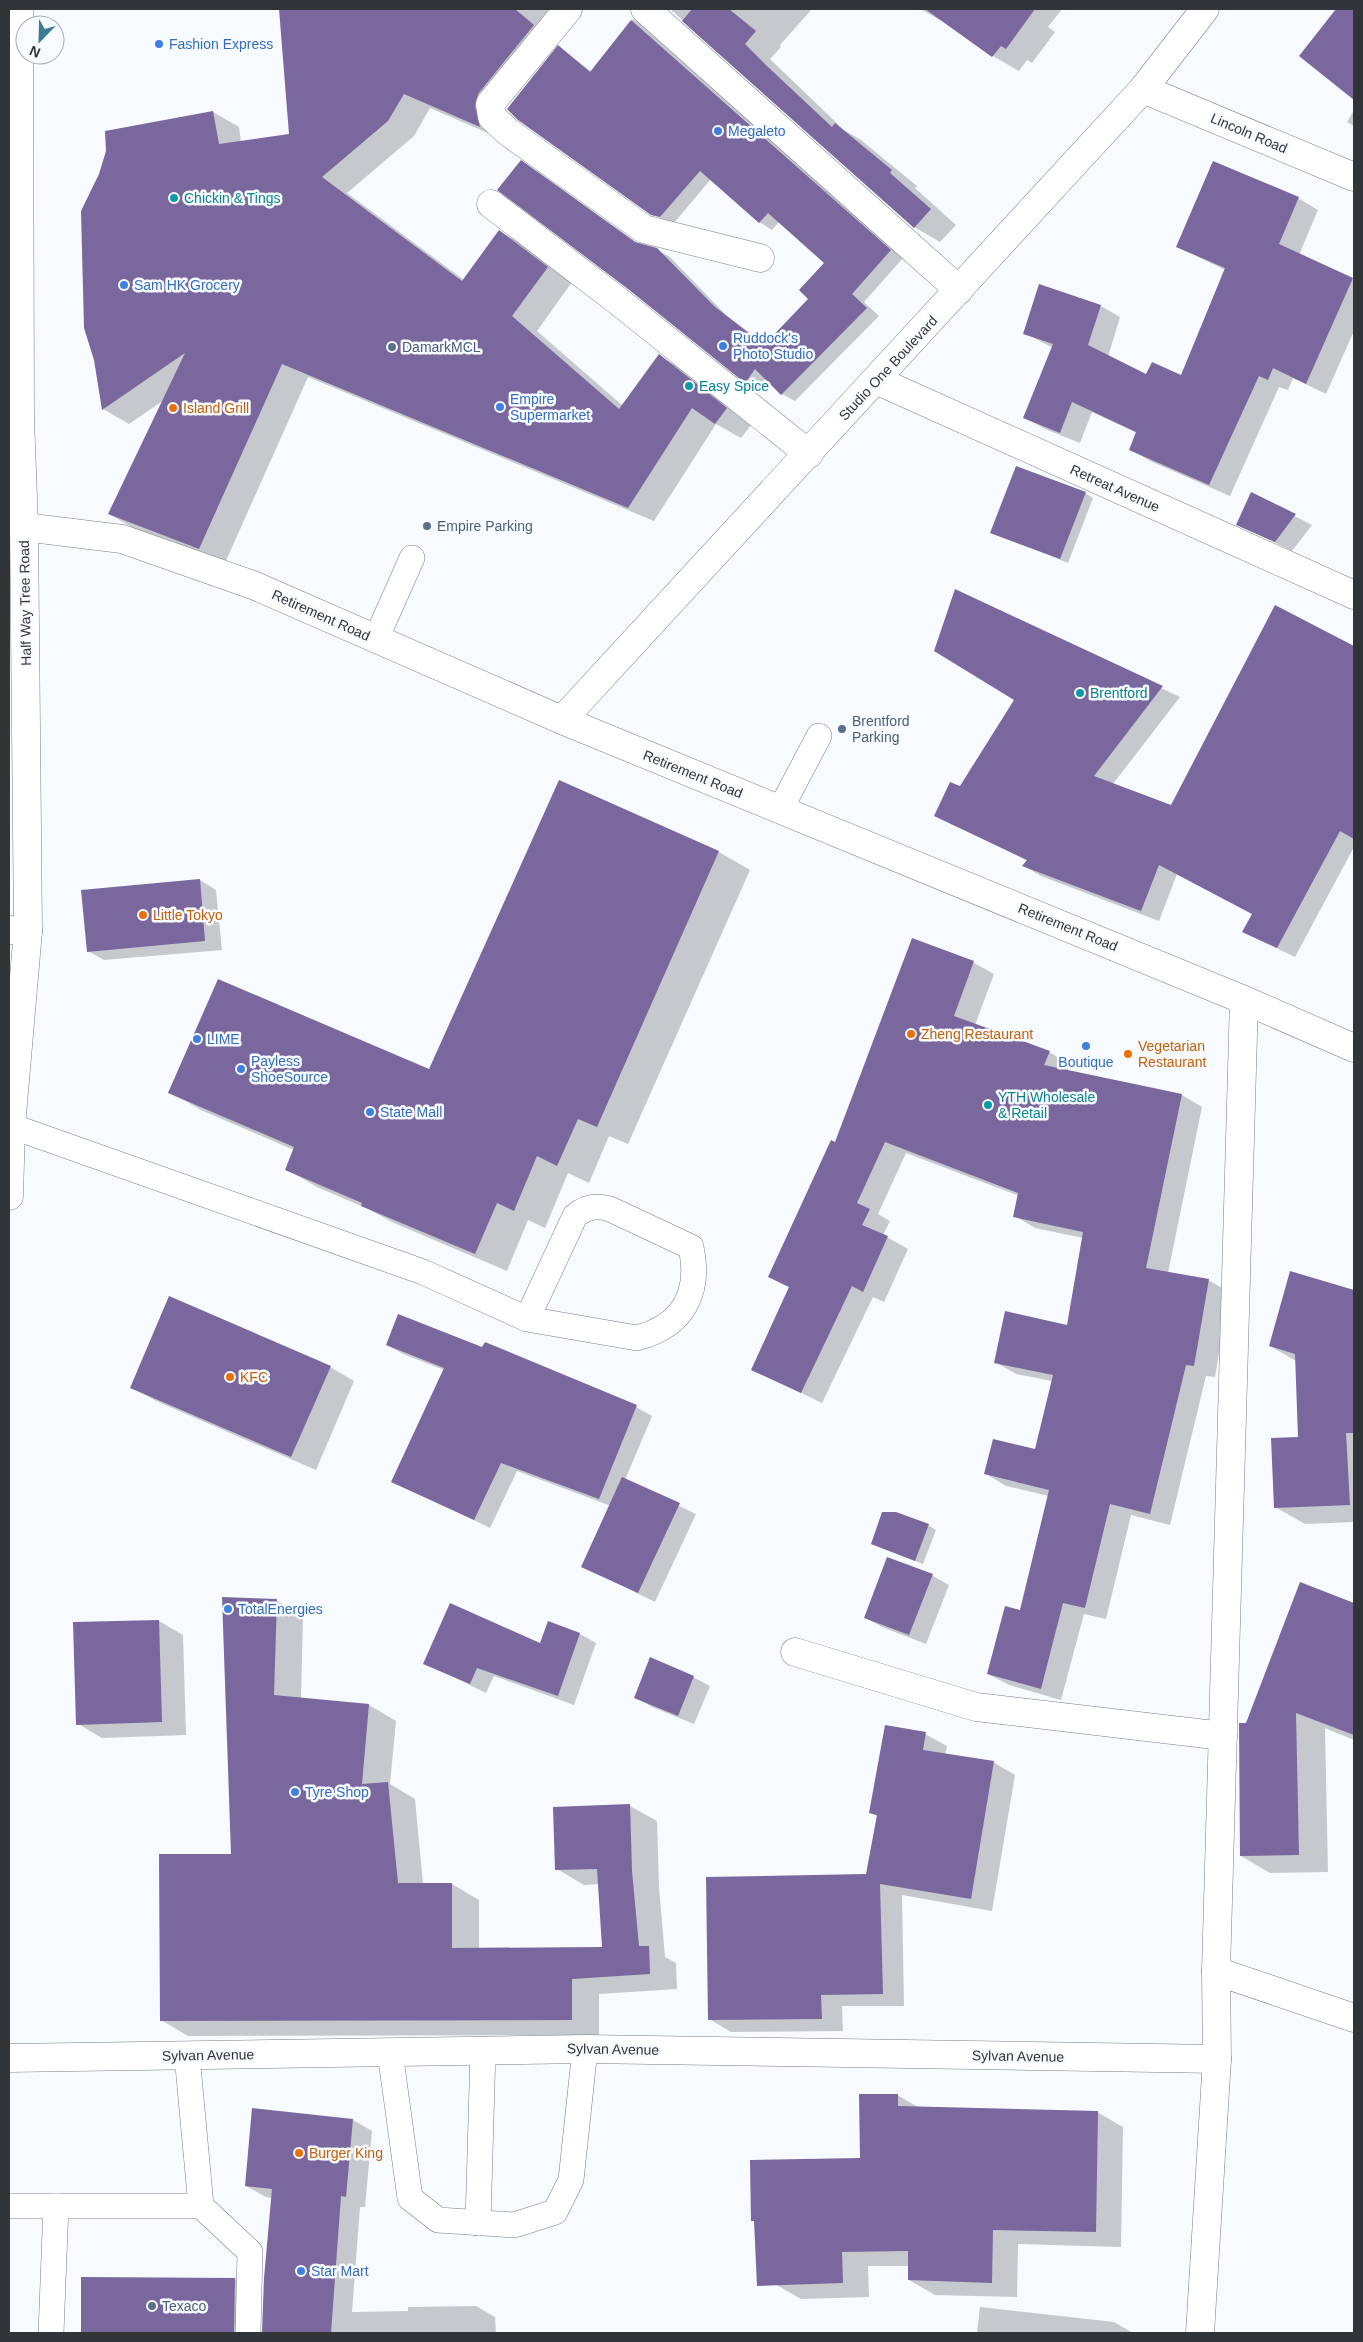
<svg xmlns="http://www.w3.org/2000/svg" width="1363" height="2342" font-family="Arial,sans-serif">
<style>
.shadow{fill:#0003}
.building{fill:#79679e}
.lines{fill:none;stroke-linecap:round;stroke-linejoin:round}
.service-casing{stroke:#787e83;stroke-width:26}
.minor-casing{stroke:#787e83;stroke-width:29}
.tertiary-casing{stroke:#787e83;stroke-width:29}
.secondary-casing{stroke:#787e83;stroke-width:29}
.service{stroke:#fff;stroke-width:25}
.minor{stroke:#fff;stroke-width:28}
.tertiary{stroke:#fff;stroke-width:28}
.secondary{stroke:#fff;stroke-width:28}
.shop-dot{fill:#3f7fe0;stroke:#f7fbff;stroke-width:2}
.culture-dot{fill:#0f9aa8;stroke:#f7fbff;stroke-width:2}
.service-dot{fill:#5c6f8a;stroke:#f7fbff;stroke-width:2}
.food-dot{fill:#e8710a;stroke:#f7fbff;stroke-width:2}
.labels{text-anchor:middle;stroke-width:5;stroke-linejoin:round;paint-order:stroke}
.shop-label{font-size:14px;fill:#366cbe;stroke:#f7fbff;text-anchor:start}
.street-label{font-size:14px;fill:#323537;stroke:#f7fbff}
.culture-label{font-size:14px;fill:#0d838f;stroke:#f7fbff;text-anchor:start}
.service-label{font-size:14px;fill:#4e5e75;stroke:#f7fbff;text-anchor:start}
.food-label{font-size:14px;fill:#c56008;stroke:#f7fbff;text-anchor:start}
</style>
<rect width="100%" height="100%" fill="#f7fbff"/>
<g class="shadow">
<polygon points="280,9 565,9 559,41 500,114 504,140 430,108 414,136 347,193 464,280 500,232 525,246 572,282 537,331 623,406 659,356 685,370 752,424 741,438 716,424 654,521 308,377 225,563 135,529 109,514 164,400 129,424 103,409 213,112 239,127 241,142 290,135"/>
<polygon points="670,9 812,9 780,45 781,47 770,59 844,130 861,140 917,186 915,188 956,225 940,242 914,227"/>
<polygon points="920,9 1062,9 1048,27 1055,32 1032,63 1027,60 1019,71 993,56 951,26"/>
<polygon points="1338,9 1354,9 1354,99 1300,56"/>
<polygon points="633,19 646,27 903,258 864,302 879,316 795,401 782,394 766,378 758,389 746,382 534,169 639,244 657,250 670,257 726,315 766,345 810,299 826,262 780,221 772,230 759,222 711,179 674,223 651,214 559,47 592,72"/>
<polygon points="1354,110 1354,126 1347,122"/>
<polygon points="1298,198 1318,210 1299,255 1354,280 1354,331 1326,394 1293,378 1288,390 1279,387 1230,496 1150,461 1130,449 1137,433 1092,412 1080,443 1045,429 1025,418 1053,348 1025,333 1101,306 1120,317 1108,357 1147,376 1182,376 1225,270 1178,247"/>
<polygon points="1085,493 1093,498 1068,563 992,532"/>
<polygon points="1252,494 1312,525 1292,551 1237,524"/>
<polygon points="955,590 1180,697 1113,784 1171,807 1276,607 1354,648 1354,847 1295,957 1243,932 1253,914 1177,874 1159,921 1041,876 1024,866 1028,861 936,816 961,788 1015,699"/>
<polygon points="559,781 719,852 750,870 628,1144 609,1136 589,1183 568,1173 545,1228 528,1220 507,1271 394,1223 368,1209 317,1187 286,1169 294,1150 201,1110 170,1092 430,1071"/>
<polygon points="200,880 216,890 222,950 104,960 88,951"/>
<polygon points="913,940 974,963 994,974 975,1025 1049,1052 1070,1064 1067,1071 1182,1095 1202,1107 1168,1273 1208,1280 1229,1292 1215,1377 1206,1376 1170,1525 1131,1515 1106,1619 1084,1614 1061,1700 1009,1685 988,1674 1021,1612 1049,1496 1006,1486 986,1474 1036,1450 1052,1381 1016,1374 995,1362 1068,1326 1083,1238 1035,1228 1015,1216 1019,1196 906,1153 878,1214 890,1221 883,1235 908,1249 884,1302 873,1297 822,1403 752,1369 790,1288 769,1276 836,1144"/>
<polygon points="1291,1273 1354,1291 1354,1522 1305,1524 1275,1507 1299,1438 1296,1361 1270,1346"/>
<polygon points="387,1345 636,1407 652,1416 625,1480 696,1514 655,1602 582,1566 611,1506 517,1471 490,1528 393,1481 444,1370 403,1354"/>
<polygon points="330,1367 354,1381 316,1470 156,1401 132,1387"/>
<polygon points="928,1525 936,1530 923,1564 872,1544"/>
<polygon points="888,1559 933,1576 949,1585 926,1644 882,1627 866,1618"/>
<polygon points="1301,1583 1354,1604 1354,1740 1325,1728 1328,1872 1270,1873 1241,1856 1247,1724"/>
<polygon points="276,1600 303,1616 301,1699 369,1705 396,1721 390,1784 415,1799 423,1884 452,1884 479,1900 479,1949 604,1948 600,1884 584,1885 557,1869 555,1808 630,1806 657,1821 659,1887 665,1957 676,1963 677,1989 599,1994 599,2035 188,2036 161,2020 232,1855"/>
<polygon points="159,1621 183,1635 186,1735 102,1738 78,1724"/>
<polygon points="580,1634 596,1643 574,1705 494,1676 486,1693 425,1663 541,1644"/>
<polygon points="693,1677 710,1686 694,1724 652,1707 635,1697"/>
<polygon points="925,1734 947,1746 945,1755 993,1762 1015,1775 992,1911 902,1895 904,2006 842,2006 843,2031 731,2032 709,2019 867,1875 878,1817 871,1813"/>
<polygon points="897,2095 920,2108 1097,2112 1123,2127 1121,2247 1018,2244 1017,2297 935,2295 909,2280 909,2266 868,2266 869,2297 801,2299 775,2284 861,2160"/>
<polygon points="353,2120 372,2131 365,2207 360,2207 352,2312 408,2311 408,2307 476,2306 495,2317 496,2333 264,2333 265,2278 272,2198 266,2197 246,2186"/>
<polygon points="82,2278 235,2279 259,2293 258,2333 82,2333"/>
<polygon points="980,2307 1114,2322 1133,2333 977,2333"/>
</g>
<g class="building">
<polygon points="279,9 515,9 534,25 478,94 475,106 480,127 404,94 388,121 322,177 462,281 499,230 548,267 512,316 619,409 659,354 727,408 715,424 692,408 628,508 282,364 199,549 108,514 185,353 102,410 94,360 84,328 81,211 99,174 106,151 105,131 213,111 219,144 289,134"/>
<polygon points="692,9 729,9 756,31 745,44 767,66 832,127 835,123 892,170 890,173 931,209 914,228 682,21"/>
<polygon points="925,9 1035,9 1006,49 1001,46 992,57"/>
<polygon points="1336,9 1354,9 1354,100 1299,56"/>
<polygon points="631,20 891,250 852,294 867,308 781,395 755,369 745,383 628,289 497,190 521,160 635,242 657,248 714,306 764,345 808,299 799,290 824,263 768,213 759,223 700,171 660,217 651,215 518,120 507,109 558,45 590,72"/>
<polygon points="1213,161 1299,197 1279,244 1353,278 1306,384 1273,368 1268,380 1259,376 1209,485 1129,450 1136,432 1072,402 1060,433 1023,418 1053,344 1023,334 1039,284 1101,305 1088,345 1146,374 1152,362 1181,375 1225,268 1176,247"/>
<polygon points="1016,466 1086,492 1060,559 990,533"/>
<polygon points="1251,492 1296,514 1275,542 1236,525"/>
<polygon points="955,589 1163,686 1094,776 1171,805 1275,605 1354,646 1354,839 1340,831 1277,948 1242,932 1252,914 1159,865 1141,911 1022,866 1027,860 934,816 950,782 960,786 1014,700 934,651"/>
<polygon points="559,780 719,851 597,1127 578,1119 557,1166 537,1156 514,1211 497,1203 475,1254 361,1206 362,1203 285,1170 294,1147 168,1093 218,979 429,1069"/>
<polygon points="200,879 205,941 87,952 81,890"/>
<polygon points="912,938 974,961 954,1016 1050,1051 1044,1065 1182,1094 1146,1268 1209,1279 1194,1366 1186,1365 1150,1514 1110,1504 1085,1608 1063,1603 1041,1689 987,1674 1005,1606 1020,1610 1049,1490 984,1474 993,1439 1035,1449 1053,1375 994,1363 1005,1311 1067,1325 1083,1232 1013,1217 1018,1193 885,1142 857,1203 870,1209 862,1225 888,1236 863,1292 852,1286 801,1393 751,1370 789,1287 768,1277 831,1140 835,1142"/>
<polygon points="1290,1271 1354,1290 1354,1433 1346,1433 1350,1505 1274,1508 1271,1438 1298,1437 1295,1354 1269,1346"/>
<polygon points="169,1296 331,1366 291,1457 130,1388"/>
<polygon points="398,1314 482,1347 485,1342 637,1405 599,1499 501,1463 474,1520 391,1482 444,1368 386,1345"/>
<polygon points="622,1477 680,1503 638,1593 581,1567"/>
<polygon points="882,1512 896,1512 929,1524 915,1561 871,1544"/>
<polygon points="887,1557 933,1574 909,1635 864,1618"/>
<polygon points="1300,1582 1354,1603 1354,1735 1296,1713 1299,1855 1240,1856 1239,1723 1246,1723"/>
<polygon points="222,1597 277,1599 274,1695 369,1704 362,1784 388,1782 398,1883 452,1883 452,1948 602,1947 597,1869 555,1870 553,1807 630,1804 632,1871 639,1946 649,1946 650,1974 572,1979 572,2020 160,2021 159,1854 231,1854"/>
<polygon points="450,1603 540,1643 548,1621 580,1633 558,1696 477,1668 470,1684 423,1664"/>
<polygon points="159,1620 162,1722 76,1725 73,1622"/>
<polygon points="650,1657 694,1676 678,1716 634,1698"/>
<polygon points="885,1725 926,1732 923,1750 994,1761 971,1899 880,1884 883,1994 821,1995 822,2019 708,2020 706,1877 866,1874 877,1815 869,1813"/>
<polygon points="859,2094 898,2094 898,2106 1098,2111 1096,2232 993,2230 992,2283 908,2280 908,2251 842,2252 843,2283 757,2286 754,2221 751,2221 750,2160 860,2158"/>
<polygon points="252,2108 353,2119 346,2197 341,2196 331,2333 262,2333 264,2278 272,2189 245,2186"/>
<polygon points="81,2277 235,2278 234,2333 81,2333"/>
</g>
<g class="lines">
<g class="service-casing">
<g id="service">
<polyline points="376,639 412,558"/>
<polyline points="780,810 819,736"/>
<path d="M 11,1126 L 423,1272 L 527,1319 L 637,1338 C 683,1326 701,1293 691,1247 L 610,1209 C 597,1205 585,1207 575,1216 L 527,1319"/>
<polyline points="390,2052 410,2198 438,2220 514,2225 555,2212 571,2180 585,2049"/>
<polyline points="187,2055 201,2206"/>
<polyline points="9,2206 201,2206 250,2252 248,2333"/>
<polyline points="478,2223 483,2050"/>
<polyline points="51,2333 56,2206"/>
</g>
</g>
<g class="minor-casing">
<g id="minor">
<polyline points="568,9 490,104 492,117 508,132 644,229 760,258"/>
<polyline points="645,9 959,290"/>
<polyline points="1143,89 1354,177"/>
<polyline points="491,204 618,301 809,454"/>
<polyline points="876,380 1354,595"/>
<polyline points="9,930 28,931"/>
<polyline points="795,1652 976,1707 1223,1736"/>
<polyline points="1216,1971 1354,2018"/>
<polyline points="9,2058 585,2049 1217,2059"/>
<polyline points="1200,2333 1217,2059 1216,1971 1244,1000"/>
</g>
</g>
<g class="tertiary-casing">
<polyline id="tertiary" points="562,720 1143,89 1205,9"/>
</g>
<g class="secondary-casing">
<g id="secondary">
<polyline points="24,527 122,539 253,585 562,720 1244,1000 1354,1048"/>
<polyline points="9,1196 11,1126 28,931 24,527 20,417 19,9"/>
</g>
</g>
<use href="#service" class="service"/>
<use href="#minor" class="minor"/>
<use href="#tertiary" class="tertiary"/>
<use href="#secondary" class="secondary"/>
</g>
<g class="shop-dot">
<circle cx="159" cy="44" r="5"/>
<circle cx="718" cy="131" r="5"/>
<circle cx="124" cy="285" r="5"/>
<circle cx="723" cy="346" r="5"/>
<circle cx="500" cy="407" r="5"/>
<circle cx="197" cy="1039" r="5"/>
<circle cx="1086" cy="1046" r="5"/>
<circle cx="241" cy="1069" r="5"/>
<circle cx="370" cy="1112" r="5"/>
<circle cx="228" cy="1609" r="5"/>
<circle cx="295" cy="1792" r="5"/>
<circle cx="301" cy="2271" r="5"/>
</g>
<g class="culture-dot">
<circle cx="174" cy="198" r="5"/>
<circle cx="689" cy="386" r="5"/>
<circle cx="1080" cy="693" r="5"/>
<circle cx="988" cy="1105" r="5"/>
</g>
<g class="service-dot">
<circle cx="392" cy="347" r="5"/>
<circle cx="427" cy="526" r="5"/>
<circle cx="842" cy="729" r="5"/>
<circle cx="152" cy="2306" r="5"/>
</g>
<g class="food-dot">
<circle cx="173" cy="408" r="5"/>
<circle cx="143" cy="915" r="5"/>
<circle cx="911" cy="1034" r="5"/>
<circle cx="1128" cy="1054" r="5"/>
<circle cx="230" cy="1377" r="5"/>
<circle cx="299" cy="2153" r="5"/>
</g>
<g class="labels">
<g class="shop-label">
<text x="169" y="49">Fashion Express</text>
<text x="728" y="136">Megaleto</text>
<text x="134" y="290">Sam HK Grocery</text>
<text x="733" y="343">Ruddock's<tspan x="733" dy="16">Photo Studio</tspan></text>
<text x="510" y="404">Empire<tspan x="510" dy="16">Supermarket</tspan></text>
<text x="207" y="1044">LIME</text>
<text x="251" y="1066">Payless<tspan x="251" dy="16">ShoeSource</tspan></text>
<text x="1086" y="1067" text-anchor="middle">Boutique</text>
<text x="380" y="1117">State Mall</text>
<text x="238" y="1614">TotalEnergies</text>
<text x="305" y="1797">Tyre Shop</text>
<text x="311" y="2276">Star Mart</text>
</g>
<g class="street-label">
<text transform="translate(1249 133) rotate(23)" y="5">Lincoln Road</text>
<text transform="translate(888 368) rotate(-47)" y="5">Studio One Boulevard</text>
<text transform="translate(1115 488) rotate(24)" y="5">Retreat Avenue</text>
<text transform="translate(25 603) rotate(-91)" y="5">Half Way Tree Road</text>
<text transform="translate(321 615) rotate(24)" y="5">Retirement Road</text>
<text transform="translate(693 774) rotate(22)" y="5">Retirement Road</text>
<text transform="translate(1068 927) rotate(22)" y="5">Retirement Road</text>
<text transform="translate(613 2049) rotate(1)" y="5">Sylvan Avenue</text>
<text transform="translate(208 2055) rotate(-1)" y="5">Sylvan Avenue</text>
<text transform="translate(1018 2056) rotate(1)" y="5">Sylvan Avenue</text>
</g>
<g class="culture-label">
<text x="184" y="203">Chickin &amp; Tings</text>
<text x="699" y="391">Easy Spice</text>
<text x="1090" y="698">Brentford</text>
<text x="998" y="1102">YTH Wholesale<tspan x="998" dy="16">&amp; Retail</tspan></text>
</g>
<g class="service-label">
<text x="402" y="352">DamarkMCL</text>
<text x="437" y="531">Empire Parking</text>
<text x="852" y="726">Brentford<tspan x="852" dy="16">Parking</tspan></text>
<text x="162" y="2311">Texaco</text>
</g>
<g class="food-label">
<text x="183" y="413">Island Grill</text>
<text x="153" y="920">Little Tokyo</text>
<text x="921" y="1039">Zheng Restaurant</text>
<text x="1138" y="1051">Vegetarian<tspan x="1138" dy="16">Restaurant</tspan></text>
<text x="240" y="1382">KFC</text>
<text x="309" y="2158">Burger King</text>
</g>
</g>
<rect width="1363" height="2342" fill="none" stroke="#323537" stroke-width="20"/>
<g transform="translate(40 40) rotate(203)"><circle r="24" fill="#f7fbff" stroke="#a8acaf"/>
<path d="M0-4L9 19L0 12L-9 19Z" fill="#3d7b91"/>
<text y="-8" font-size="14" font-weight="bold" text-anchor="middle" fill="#323537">N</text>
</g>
</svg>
